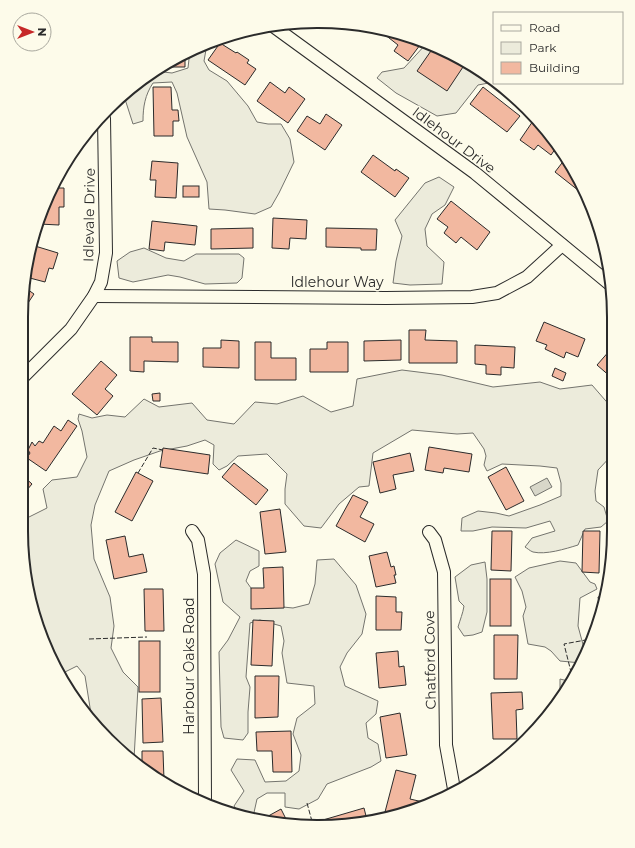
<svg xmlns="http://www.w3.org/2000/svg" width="635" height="848" font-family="Montserrat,sans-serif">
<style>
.green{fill:#ecebdb;stroke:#74746e}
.water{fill:#d8d7c9;stroke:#74746e}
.building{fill:#f2b8a0;stroke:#2b2b2b}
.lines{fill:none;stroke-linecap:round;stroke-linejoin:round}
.street-casing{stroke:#2b2b2b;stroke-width:14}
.street{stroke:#fdfbea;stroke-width:12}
.fence{stroke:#2b2b2b;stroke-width:1;stroke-dasharray:5 2;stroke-linecap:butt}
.labels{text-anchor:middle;stroke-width:3;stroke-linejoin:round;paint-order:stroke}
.street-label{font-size:14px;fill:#2b2b2b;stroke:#fdfbea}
.rim{fill:none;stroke:#2b2b2b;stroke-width:2}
</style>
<rect width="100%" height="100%" fill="#fdfbea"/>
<g class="green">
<polygon points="427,43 466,61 494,82 478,85 456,113 437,116 396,93 377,78 382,72 404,68"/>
<path d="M 207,44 L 204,61 L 209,70 L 227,81 L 248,106 L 257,122 L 268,124 L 281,124 L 290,139 L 294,162 L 279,193 L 271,207 L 255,214 L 225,210 L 209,209 L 207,182 L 187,137 L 177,93 L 172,82 L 153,83 C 145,95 143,107 143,121 L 133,124 L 124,96 L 137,82 L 155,71 L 172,73 L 188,68 L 190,50 Z"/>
<polygon points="439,177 454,187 445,205 432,214 425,229 427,246 444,262 442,284 410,285 393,283 396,261 402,236 395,220 425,183"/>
<polygon points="144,248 166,258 184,261 196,254 239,254 244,258 242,278 237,283 205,284 180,277 168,275 133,282 119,278 117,261 130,252"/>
<path d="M 402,370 L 442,375 L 493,387 L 540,382 L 560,389 L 592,385 L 612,408 L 613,454 L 598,470 L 595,491 L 596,501 L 604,507 L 608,521 L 601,527 L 585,529 L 578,545 C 565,549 546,555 533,552 C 530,551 527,548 525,547 L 532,538 L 555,531 L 550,521 L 526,528 L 492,527 L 473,531 L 461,531 L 462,518 L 478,511 L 496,513 L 509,516 L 540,505 L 561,496 L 561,483 L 557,468 L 540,466 L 502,464 L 487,471 L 484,465 L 486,456 L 484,449 L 473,433 L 457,434 L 412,430 L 373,453 L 369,486 L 359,487 L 339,504 L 321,528 L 304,526 L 285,504 L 285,489 L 287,474 L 267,454 L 238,456 L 227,466 L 219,470 L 213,464 L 214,445 L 205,440 L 187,446 L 160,451 L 134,460 L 109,471 L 95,505 L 91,525 L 94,559 L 110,597 L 114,626 L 111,648 L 123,672 L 138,687 L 134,759 L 108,740 L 92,720 L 85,676 L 77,666 L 59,675 L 31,607 L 21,531 L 21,521 L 47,508 L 43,489 L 52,480 L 77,477 L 87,457 L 82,431 L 78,419 L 79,414 L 92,418 L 107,415 L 125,417 L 144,399 L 159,407 L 192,403 L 207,420 L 234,424 L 255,402 L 277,404 L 303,396 L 331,412 L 353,406 L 357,379 Z"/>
<polygon points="236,540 259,551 259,566 250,571 246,581 263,605 293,608 309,604 315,584 317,560 334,559 356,585 366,614 362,634 347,653 340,667 345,686 378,701 376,714 366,723 368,738 378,744 381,761 371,767 327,784 318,799 299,809 285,807 285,793 267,793 257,799 253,817 241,815 234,806 244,791 231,770 237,759 255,760 265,782 286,781 299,771 301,755 293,734 297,718 315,704 314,686 287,683 282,653 284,641 281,626 260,620 250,623 246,677 250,687 248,712 248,733 243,740 224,738 221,727 219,652 228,640 240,617 223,602 215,564 220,553"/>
<polygon points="560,561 576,563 590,582 595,584 597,589 580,598 578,626 585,652 581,663 560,661 551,651 545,647 528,644 523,616 526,607 522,591 515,577 529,568"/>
<path d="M 485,562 L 487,579 L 487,612 L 482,632 L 473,635 L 464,636 L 458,627 C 460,620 463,613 464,606 L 459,601 L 455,577 L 471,565 Z"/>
<polygon points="560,679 572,682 561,698 560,689"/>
</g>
<polygon class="water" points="547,478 552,487 535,496 530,487"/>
<g class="building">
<polygon points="387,31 413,37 423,41 408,61 394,51 398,45 384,34"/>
<polygon points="220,43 236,53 237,52 249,60 247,63 256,69 245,85 208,60"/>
<polygon points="433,48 463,67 447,91 417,71"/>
<polygon points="185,53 185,67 161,67"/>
<polygon points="270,82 285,93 289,87 305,99 288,123 257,101"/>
<polygon points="153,87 171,87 172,110 178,110 179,121 173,121 173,136 154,136"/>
<polygon points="483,87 520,116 507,132 470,104"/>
<polygon points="326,114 342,125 325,150 297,131 307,116 320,124"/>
<polygon points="535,118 553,137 558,145 551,155 538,145 534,150 520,140"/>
<polygon points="373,155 395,171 396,169 409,178 395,197 361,172"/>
<polygon points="565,159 588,198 555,172"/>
<polygon points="152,161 178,163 176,198 155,197 156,180 150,180"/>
<rect x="183" y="186" width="16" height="11"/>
<polygon points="55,188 64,188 64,207 59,207 59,225 39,224"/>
<polygon points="451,201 490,232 477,250 461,237 456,243 444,233 448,227 437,219"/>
<polygon points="273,218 307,220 306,239 290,238 289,249 272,248"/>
<polygon points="152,221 197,226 195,245 165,242 164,251 149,249"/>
<polygon points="253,228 253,248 211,249 211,229"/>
<polygon points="326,228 377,229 376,250 361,250 361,248 326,247"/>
<polygon points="35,246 58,253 53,269 49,268 45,282 26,277"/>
<polygon points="24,287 34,294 22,312 22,298"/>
<polygon points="544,322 585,339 578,357 566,352 564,358 545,349 547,345 536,341"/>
<polygon points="409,330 426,330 425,340 457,341 457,363 409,363"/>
<polygon points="130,337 152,337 152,342 178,342 178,362 144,361 144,372 130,371"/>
<polygon points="221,340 239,341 239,368 203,367 203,348 221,348"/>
<polygon points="401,340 401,360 364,361 364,341"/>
<polygon points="255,342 271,342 271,358 296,358 296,380 255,380"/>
<polygon points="327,342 348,342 348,372 310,372 310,349 327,349"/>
<polygon points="475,345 515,347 514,368 501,367 501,375 486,374 486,365 475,364"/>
<polygon points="611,349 612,350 612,378 597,365"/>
<polygon points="101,361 117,375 105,389 113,396 97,415 72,394"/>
<polygon points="555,368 566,373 563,381 552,376"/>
<polygon points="160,393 160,401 153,401 152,394"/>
<polygon points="68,420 77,426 46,471 27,458 30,453 28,450 32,442 35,446 39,441 43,443 54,426 61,431"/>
<polygon points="429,447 472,454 469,472 444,468 443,473 425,470"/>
<polygon points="163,448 210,455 208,474 160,467"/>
<polygon points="410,453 414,471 393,475 396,489 380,493 373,462"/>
<polygon points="234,463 268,490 256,505 222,477"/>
<polygon points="506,467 524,501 506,510 488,477"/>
<polygon points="136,472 153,481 132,521 115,512"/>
<polygon points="21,474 32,484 21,497"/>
<polygon points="613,475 613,490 607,478"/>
<polygon points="353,495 368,502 360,517 374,524 365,542 336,526"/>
<polygon points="280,509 286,552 265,554 260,512"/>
<polygon points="492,531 512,531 511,571 491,570"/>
<polygon points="583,531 600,531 599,573 582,572"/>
<polygon points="125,536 129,557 143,554 147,572 114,579 106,540"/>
<polygon points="387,552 391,567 394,566 396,575 394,575 396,583 376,587 369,556"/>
<polygon points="283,567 284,608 251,609 251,588 264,588 263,568"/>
<rect x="490" y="579" width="21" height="47"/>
<polygon points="144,589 163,589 164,631 145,631"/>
<polygon points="376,596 396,597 396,612 402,612 401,630 376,630"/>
<polygon points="606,596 604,607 601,614 598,597"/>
<polygon points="253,620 274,621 272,666 251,665"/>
<polygon points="494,635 518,635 517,679 494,679"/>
<rect x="139" y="641" width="21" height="51"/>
<polygon points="398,651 399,667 404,666 406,685 379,688 376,653"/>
<polygon points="255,676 279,676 278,717 255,718"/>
<polygon points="522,692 523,709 516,710 517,739 493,739 491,693"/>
<polygon points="161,698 163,742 143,743 142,699"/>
<polygon points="400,713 407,755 386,758 380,717"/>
<polygon points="291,731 292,772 273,772 272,751 257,751 256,732"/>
<polygon points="142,751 163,751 164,780 142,765"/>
<polygon points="514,751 503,761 501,755"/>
<polygon points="396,770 416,775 410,799 423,802 422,807 413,811 395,815 385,812"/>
<polygon points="364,808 367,820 337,826 324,826 323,820"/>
<polygon points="281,809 288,823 261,821 261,820"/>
</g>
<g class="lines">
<g class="street-casing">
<g id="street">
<polyline points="273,26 475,173 611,285"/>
<polyline points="94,296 386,298 472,297 497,293 527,277 562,245"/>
<polyline points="21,379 71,329 94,296 101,282 106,253 104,118"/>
<polyline points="192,531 198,540 204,574 205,803"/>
<polyline points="429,532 435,540 444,572 446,745 454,789"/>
</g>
</g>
<use href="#street" class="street"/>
<g class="fence">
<polyline points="138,473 153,448 163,450"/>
<polyline points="89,639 147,637"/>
<polyline points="573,680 564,644 591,639"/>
<polyline points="307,803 313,825"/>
</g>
</g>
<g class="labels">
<g class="street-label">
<text transform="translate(454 140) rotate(37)" y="5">Idlehour Drive</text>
<text transform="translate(89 215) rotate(-89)" y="5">Idlevale Drive</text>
<text x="337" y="287">Idlehour Way</text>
<text transform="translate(430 660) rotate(-91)" y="5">Chatford Cove</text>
<text transform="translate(189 666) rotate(-90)" y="5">Harbour Oaks Road</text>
</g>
</g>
<path d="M0 0H635V848H0ZM317 28H318A289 289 0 0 1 607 317V531A289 289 0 0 1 318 820H317A289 289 0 0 1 28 531V317A289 289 0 0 1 317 28Z" fill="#fdfbea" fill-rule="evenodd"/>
<path class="rim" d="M317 28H318A289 289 0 0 1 607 317V531A289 289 0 0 1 318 820H317A289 289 0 0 1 28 531V317A289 289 0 0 1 317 28Z"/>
<rect x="493" y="12" width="130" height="72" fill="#fdfbea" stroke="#a9a89e"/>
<rect x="501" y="25" width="20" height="6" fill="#fdfbea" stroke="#a9a89e"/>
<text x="529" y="32" font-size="12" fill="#2b2b2b">Road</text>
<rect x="501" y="42" width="20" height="12" fill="#ecebdb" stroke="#a9a89e"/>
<text x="529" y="52" font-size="12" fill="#2b2b2b">Park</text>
<rect x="501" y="62" width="20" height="12" fill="#f2b8a0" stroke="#a9a89e"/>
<text x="529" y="72" font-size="12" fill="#2b2b2b">Building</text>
<g transform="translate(32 32) rotate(90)"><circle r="19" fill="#fdfbea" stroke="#a9a89e"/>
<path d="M0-3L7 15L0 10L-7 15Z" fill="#c62828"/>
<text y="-6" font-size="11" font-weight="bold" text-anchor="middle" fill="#2b2b2b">N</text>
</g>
</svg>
